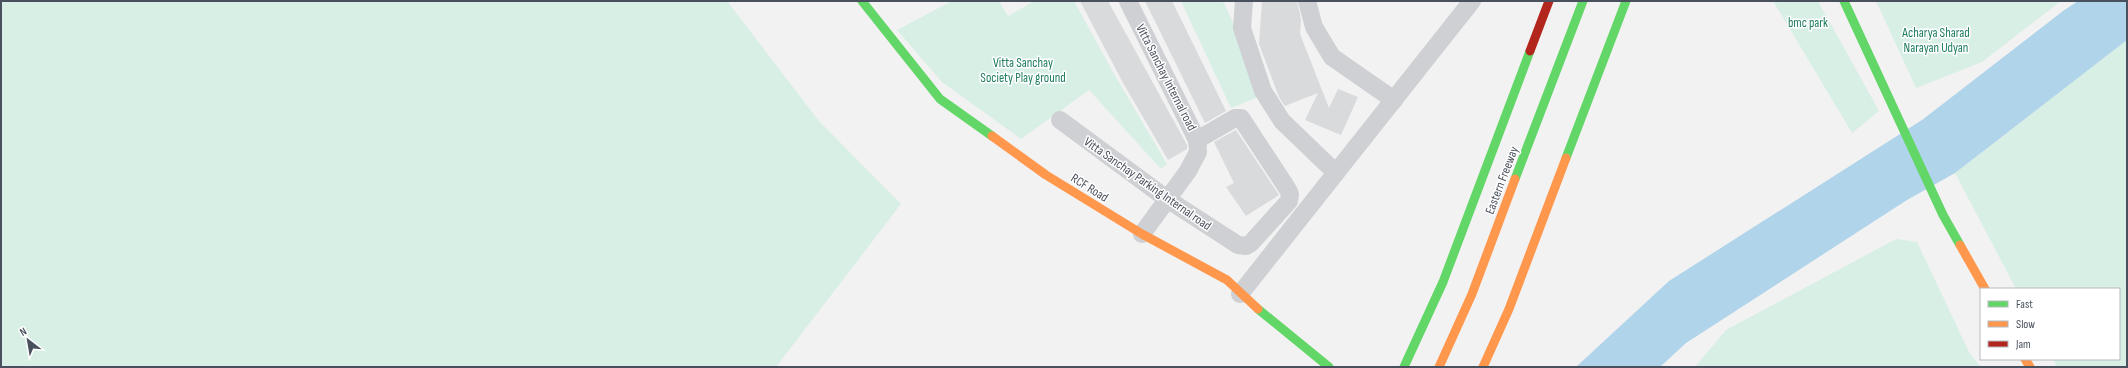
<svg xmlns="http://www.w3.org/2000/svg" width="2128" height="368" font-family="'Sofia Sans Condensed',sans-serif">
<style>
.green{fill:#d8efe5}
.water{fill:#b0d4ea}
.building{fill:#d9dadc}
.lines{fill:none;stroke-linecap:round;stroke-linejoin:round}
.street{stroke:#ced0d3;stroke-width:18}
.fast{stroke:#63d668;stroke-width:9}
.slow{stroke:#ff974d;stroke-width:9}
.jam{stroke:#b3261e;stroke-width:9}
.labels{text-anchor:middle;stroke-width:3;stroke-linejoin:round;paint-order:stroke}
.park-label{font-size:13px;fill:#1d7c5e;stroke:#fff}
.street-label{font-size:13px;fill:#4a515e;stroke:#fff}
</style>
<rect width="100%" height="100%" fill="#f2f2f2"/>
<g class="green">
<polygon points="1,1 727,1 819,121 901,204 776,367 1,367"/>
<polygon points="952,1 999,1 1008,16 1034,1 1074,1 1113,72 1167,164 1161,169 1089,90 1021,139 942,82 897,30"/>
<polygon points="1181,1 1223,1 1266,94 1231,108"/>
<polygon points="1773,1 1818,1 1879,111 1852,133"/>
<polygon points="1876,1 2061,1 1982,62 1916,88"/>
<polygon points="2127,40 2127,367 2057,367 2053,359 2119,359 2119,289 2016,289 1955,173"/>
<polygon points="1896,239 1917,242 1970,354 1981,367 1695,367 1726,330"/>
</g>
<polygon class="water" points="2078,1 2127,1 2127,40 1955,173 1907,200 1686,343 1660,367 1576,367 1669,281 1922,120 2063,11"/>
<g class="building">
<polygon points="1080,1 1108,1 1187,145 1187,149 1168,160 1122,81"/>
<polygon points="1145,1 1172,1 1226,111 1205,123"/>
<polygon points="1262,1 1297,1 1301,19 1300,34 1329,108 1338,89 1358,97 1341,135 1305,120 1318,93 1285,106 1279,97 1259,44"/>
<polygon points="1236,130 1279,195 1246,216 1226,187 1234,183 1214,142"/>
</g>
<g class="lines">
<g class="street">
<polyline points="1128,1 1197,140 1198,152 1188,171 1142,234"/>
<polyline points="1244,1 1242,28 1263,91 1282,121 1336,173"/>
<polyline points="1307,1 1314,27 1332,57 1394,100"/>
<polyline points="1060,120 1167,199 1238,245 1246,246 1251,243 1289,201 1290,194 1287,188 1241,118 1235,118 1197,140"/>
<polyline points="1240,294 1472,1"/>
</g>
<g class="fast">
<polyline points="862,1 940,99 992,136"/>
<polyline points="1844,1 1943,215 1960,245"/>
<polyline points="1566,158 1626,1"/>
<polyline points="1515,179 1583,1"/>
<polyline points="1258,309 1329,367"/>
<polyline points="1404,367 1443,282 1530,51"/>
</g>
<g class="slow">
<polyline points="992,136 1046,175 1142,234 1227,280 1258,309"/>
<polyline points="1960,245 1985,289"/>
<polyline points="2025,359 2030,367"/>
<polyline points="1439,367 1472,294 1515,179"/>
<polyline points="1483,367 1509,309 1566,158"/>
</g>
<polyline class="jam" points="1530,51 1549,1"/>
</g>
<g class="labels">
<g class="park-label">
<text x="1808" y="27">bmc park</text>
<text x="1936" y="37">Acharya Sharad<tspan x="1936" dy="15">Narayan Udyan</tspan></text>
<text x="1023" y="67">Vitta Sanchay<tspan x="1023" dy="15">Society Play ground</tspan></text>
</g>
<g class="street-label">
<text transform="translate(1167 77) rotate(63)" y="5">Vitta Sanchay Internal road</text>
<text transform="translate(1501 180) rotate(-69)" y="5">Eastern Freeway</text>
<text transform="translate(1148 183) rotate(35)" y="5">Vitta Sanchay Parking Internal road</text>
<text transform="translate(1090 187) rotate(32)" y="5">RCF Road</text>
</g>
</g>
<rect width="2128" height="368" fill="none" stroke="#4a515e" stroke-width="4"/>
<rect x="1980" y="288" width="140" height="72" fill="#ffffff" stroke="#b7b9bf"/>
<rect x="1988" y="301" width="20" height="6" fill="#63d668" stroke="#b7b9bf"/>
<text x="2016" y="308" font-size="12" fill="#4a515e">Fast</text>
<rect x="1988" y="321" width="20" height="6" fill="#ff974d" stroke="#b7b9bf"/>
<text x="2016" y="328" font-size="12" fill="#4a515e">Slow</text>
<rect x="1988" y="341" width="20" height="6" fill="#b3261e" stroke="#b7b9bf"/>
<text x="2016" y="348" font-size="12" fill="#4a515e">Jam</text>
<g transform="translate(28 340) rotate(329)" stroke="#ffffff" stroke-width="3" paint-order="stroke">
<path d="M0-3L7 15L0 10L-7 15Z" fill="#4a515e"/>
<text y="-6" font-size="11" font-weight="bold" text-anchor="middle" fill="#4a515e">N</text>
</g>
</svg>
